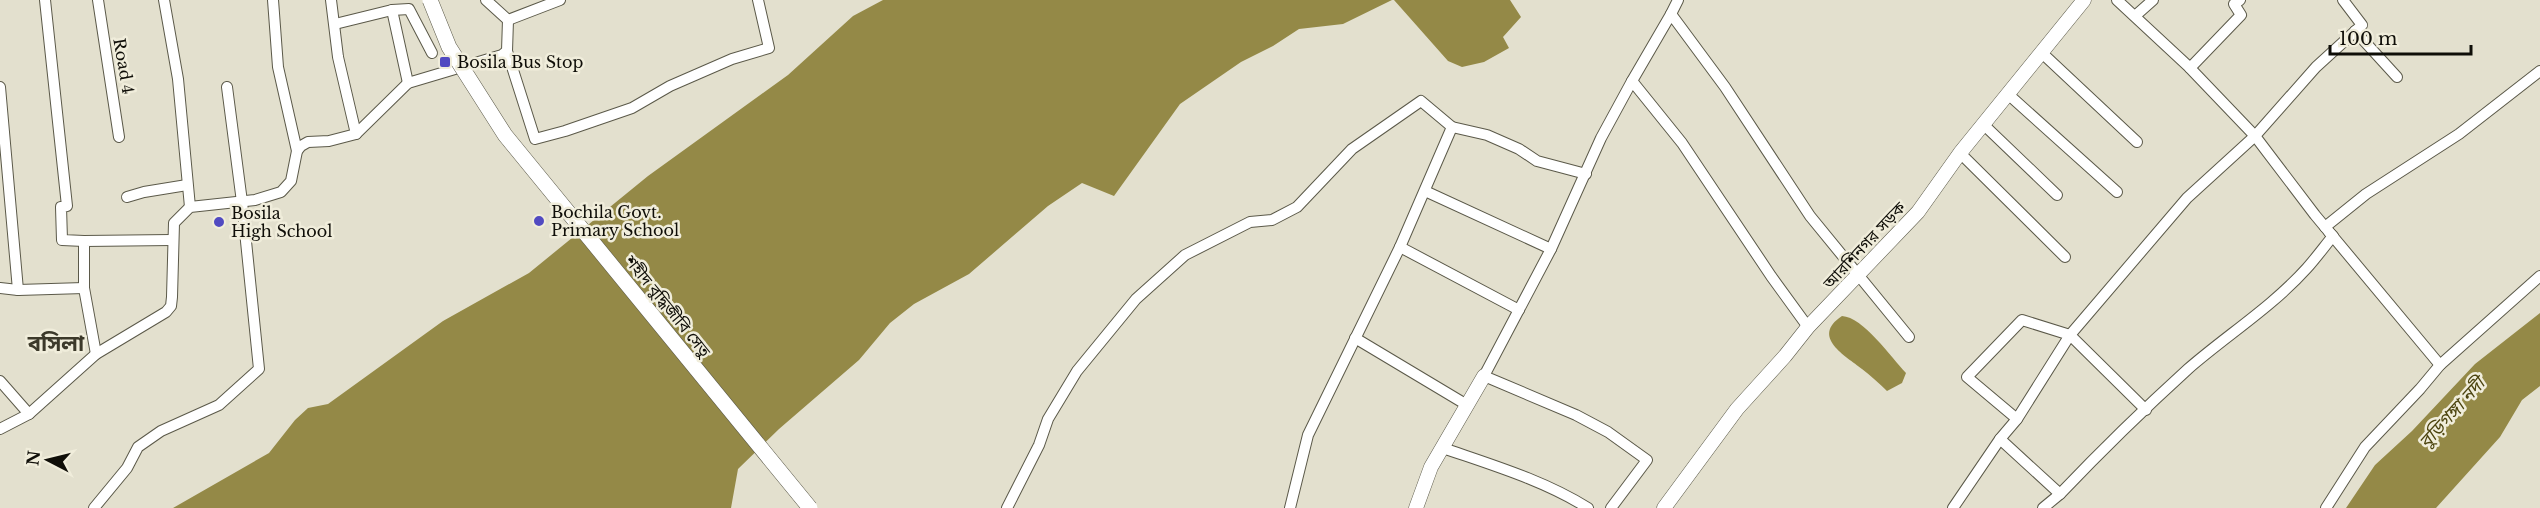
<svg xmlns="http://www.w3.org/2000/svg" width="2540" height="508" font-family="'Libre Baskerville','Noto Sans Bengali',serif">
<style>
.water{fill:#948947}
.lines{fill:none;stroke-linecap:round;stroke-linejoin:round}
.minor-casing{stroke:#5b5949;stroke-width:12}
.tertiary-casing{stroke:#5b5949;stroke-width:15}
.minor{stroke:#fff;stroke-width:10}
.tertiary{stroke:#fff;stroke-width:14}
.secondary-bridge-casing{stroke:#5b5949;stroke-width:16;stroke-linecap:butt}
.secondary-bridge{stroke:#fff;stroke-width:15}
.poi-dot{fill:#514ac1;stroke:#f0eddb;stroke-width:2}
.labels{text-anchor:middle;stroke-width:5;stroke-linejoin:round;paint-order:stroke}
.poi-label{font-size:16px;fill:#0f0e08;stroke:#f0eddb;text-anchor:start}
.street-label{font-size:16px;fill:#0f0e08;stroke:#f0eddb}
.water-label{font-size:18px;font-style:italic;fill:#4c440f;stroke:#f0eddb}
.district-label{font-size:22px;font-weight:bold;fill:#3c392a;stroke:#f0eddb}
</style>
<rect width="100%" height="100%" fill="#e3e0ce"/>
<g class="water">
<polygon points="883,0 1392,0 1343,24 1299,29 1273,46 1241,62 1180,104 1114,196 1082,183 1048,206 969,274 914,304 890,323 859,360 779,429 738,469 731,508 173,508 269,453 295,420 308,408 328,404 443,321 529,273 648,176 788,75 853,16"/>
<polygon points="1394,0 1510,0 1521,17 1503,37 1509,48 1484,62 1462,67 1448,61"/>
<polygon points="2540,313 2540,386 2522,400 2500,437 2436,508 2346,508 2375,465 2412,431 2475,364"/>
<path d="M 1842,316 C 1863,317 1891,357 1906,373 L 1902,383 L 1887,391 C 1879,383 1871,376 1862,369 C 1846,356 1810,337 1842,316 Z"/>
</g>
<g class="lines">
<g class="minor-casing">
<g id="minor">
<polyline points="45,0 67,206 61,207 62,240 84,241"/>
<polyline points="98,0 119,137"/>
<polyline points="164,0 178,79 190,207"/>
<polyline points="273,0 278,67 297,151"/>
<polyline points="331,0 338,57 356,134"/>
<polyline points="2117,0 2188,66 2255,136 2315,215 2440,365"/>
<polyline points="392,10 408,83"/>
<polyline points="1671,14 1678,0"/>
<polyline points="2135,16 2153,0"/>
<polyline points="508,20 560,0"/>
<polyline points="335,24 392,10 409,9 432,53"/>
<polyline points="2355,31 2397,77"/>
<polyline points="507,51 535,139 565,131 632,108 670,86 732,59 769,48 758,0"/>
<polyline points="2042,53 2137,142"/>
<polyline points="2190,68 2241,15 2234,4 2240,0"/>
<polyline points="0,87 18,290"/>
<polyline points="2009,95 2117,192"/>
<polyline points="1984,125 2057,195"/>
<polyline points="1452,127 1487,135 1519,149 1537,161 1586,174"/>
<polyline points="1960,153 2065,257"/>
<polyline points="1425,191 1551,249"/>
<polyline points="127,197 144,192 187,185"/>
<polyline points="2325,227 2366,194 2459,134 2540,71"/>
<polyline points="1400,247 1519,310"/>
<polyline points="0,288 18,290 84,288"/>
<polyline points="1808,327 1771,276 1682,143 1632,81 1671,14 1725,87 1810,216 1909,337"/>
<polyline points="1355,338 1467,405"/>
<polyline points="96,354 84,288 84,241 172,240"/>
<polyline points="0,381 29,414"/>
<polyline points="2017,419 1967,377 2022,320 2070,335 2146,410"/>
<polyline points="0,429 29,414 96,354 166,312 171,306 172,297 174,223 190,207 255,200 281,192 291,181 297,151 301,146 308,142 329,141 356,134 408,83 502,55 507,51 508,20 486,0"/>
<path d="M 2000,439 L 2060,494 C 2101,451 2144,409 2188,369 C 2227,335 2272,307 2307,268 C 2316,258 2324,247 2333,236 L 2329,232"/>
<path d="M 1443,448 C 1492,465 1543,480 1588,508"/>
<polyline points="94,508 127,468 138,447 161,431 219,405 259,369 242,202 227,87"/>
<polyline points="1007,508 1039,445 1048,419 1077,371 1136,299 1185,255 1250,222 1272,220 1297,207 1352,149 1421,101 1452,127 1400,247 1308,435 1290,508"/>
<polyline points="1611,508 1647,460 1608,432 1576,415 1484,376 1551,249 1601,138 1632,81"/>
<polyline points="1953,508 2000,439 2017,419 2070,335 2187,198 2255,136 2316,67 2362,25 2343,0"/>
<polyline points="2043,508 2060,494"/>
<polyline points="2326,508 2365,447 2420,389 2440,365 2540,276"/>
</g>
</g>
<g class="tertiary-casing">
<g id="tertiary">
<polyline points="1416,508 1431,467 1484,376"/>
<polyline points="1664,508 1737,409 1785,356 1808,327 1918,212 1960,153 2084,0"/>
</g>
</g>
<use href="#minor" class="minor"/>
<use href="#tertiary" class="tertiary"/>
<g class="secondary-bridge-casing">
<polyline id="secondary-bridge" points="430,0 449,47 505,135 810,508"/>
</g>
<use href="#secondary-bridge" class="secondary-bridge"/>
</g>
<g class="poi-dot">
<rect x="439" y="56" width="12" height="12" rx="3"/>
<circle cx="539" cy="221" r="6"/>
<circle cx="219" cy="222" r="6"/>
</g>
<g class="labels">
<g class="poi-label">
<text x="457" y="68">Bosila Bus Stop</text>
<text x="551" y="218">Bochila Govt.<tspan x="551" dy="18">Primary School</tspan></text>
<text x="231" y="219">Bosila<tspan x="231" dy="18">High School</tspan></text>
</g>
<g class="street-label">
<text transform="translate(124 66) rotate(80)" y="6">Road 4</text>
<text transform="translate(1864 245) rotate(-47)" y="6">আরশিনগর সড়ক</text>
<text transform="translate(668 306) rotate(51)" y="6">শহীদ বুদ্ধিজীবি সেতু</text>
</g>
<g class="water-label">
<text transform="translate(2452 413) rotate(-48)" y="6">বুড়িগঙ্গা নদী</text>
</g>
<g class="district-label">
<text x="56" y="351">বসিলা</text>
</g>
</g>
<g transform="translate(48 460) rotate(277)" stroke="#f0eddb" stroke-width="4.5" paint-order="stroke">
<path d="M0-4.5L10 22L0 15L-10 22Z" fill="#0f0e08"/>
<text y="-9" font-size="16" font-weight="bold" text-anchor="middle" fill="#0f0e08">N</text>
</g>
<path d="M2330 45v9h141v-9" fill="none" stroke="#0f0e08" stroke-width="3"/>
<text x="2339" y="45" font-size="18" fill="#0f0e08" stroke="#f0eddb" stroke-width="4.5" paint-order="stroke">100 m</text>
</svg>
